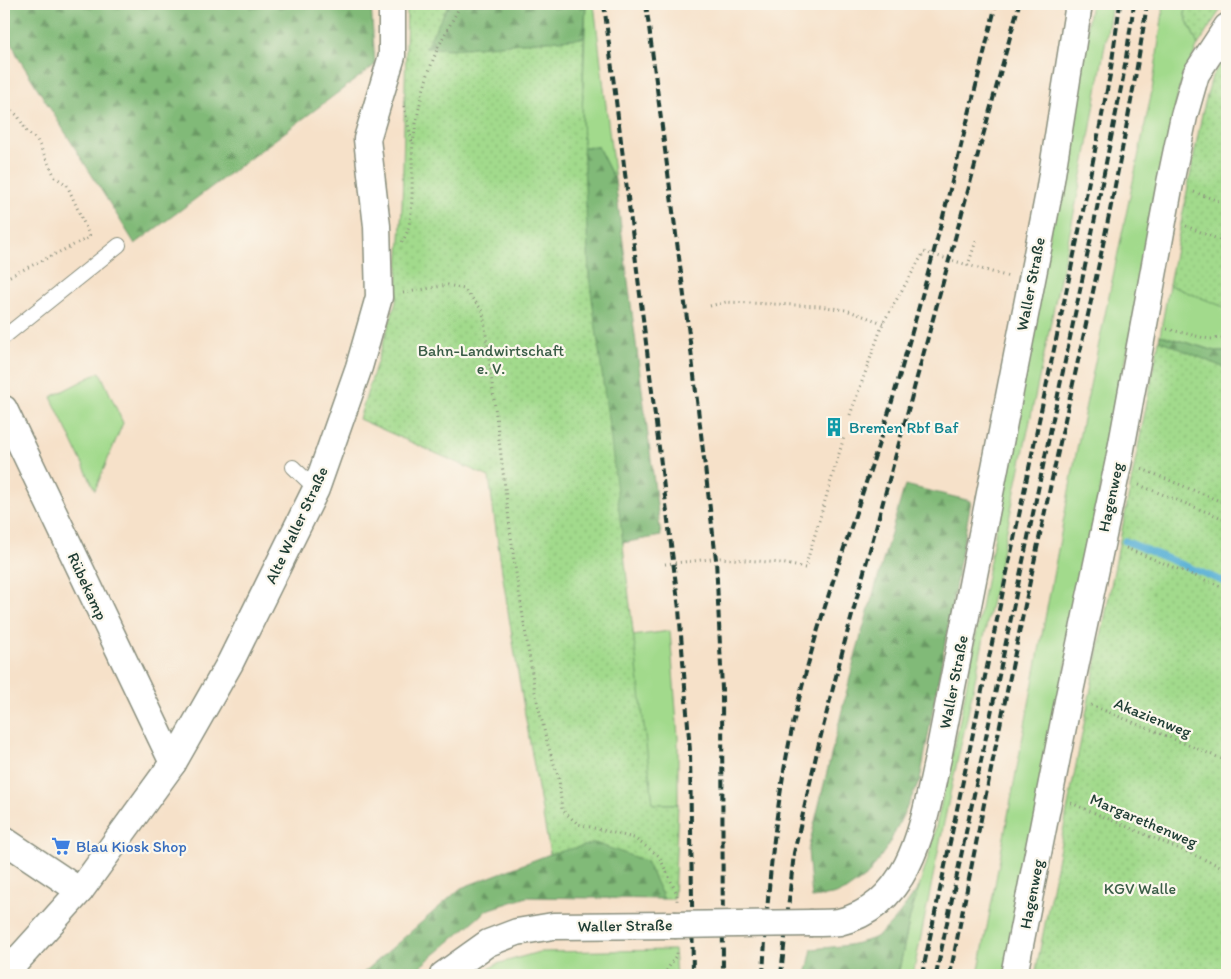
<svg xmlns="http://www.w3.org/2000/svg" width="1231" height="979" font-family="Itim,sans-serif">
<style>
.green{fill:#a2da8c;stroke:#608c60}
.forest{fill:url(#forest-firs);stroke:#507c56}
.garden{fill:url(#garden-dots);stroke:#608c60}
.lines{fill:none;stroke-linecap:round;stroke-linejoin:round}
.stream{stroke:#59b0d6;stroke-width:7}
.service-casing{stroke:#8a8f7e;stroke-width:16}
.minor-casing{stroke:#8a8f7e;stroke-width:29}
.path{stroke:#8a8f7e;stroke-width:3;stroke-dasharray:1 4;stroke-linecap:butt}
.service{stroke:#fff;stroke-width:14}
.minor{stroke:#fff;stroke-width:26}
.rail{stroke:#1f3d34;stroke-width:4;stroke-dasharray:8 4;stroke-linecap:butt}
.minor-bridge-casing{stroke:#8a8f7e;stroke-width:29;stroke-linecap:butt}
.minor-bridge{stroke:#fff;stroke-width:26}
.labels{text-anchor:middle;stroke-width:4.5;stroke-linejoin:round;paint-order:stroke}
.street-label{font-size:16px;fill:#1f3d34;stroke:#fbf7ec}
.park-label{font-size:16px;fill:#395c46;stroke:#fbf7ec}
.culture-label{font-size:16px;fill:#0d838f;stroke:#fbf7ec;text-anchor:start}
.shop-label{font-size:16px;fill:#366cbe;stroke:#fbf7ec;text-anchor:start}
</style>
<defs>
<pattern id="forest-firs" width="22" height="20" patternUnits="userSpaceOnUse" patternTransform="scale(1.25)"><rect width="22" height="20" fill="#81ba78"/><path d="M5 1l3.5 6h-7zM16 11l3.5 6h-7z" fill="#699863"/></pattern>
<pattern id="garden-dots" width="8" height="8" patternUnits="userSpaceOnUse" patternTransform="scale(1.25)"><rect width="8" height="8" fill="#a2da8c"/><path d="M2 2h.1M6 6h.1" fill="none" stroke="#8bbc79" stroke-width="1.8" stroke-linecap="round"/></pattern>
</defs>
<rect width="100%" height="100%" fill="#fbf7ec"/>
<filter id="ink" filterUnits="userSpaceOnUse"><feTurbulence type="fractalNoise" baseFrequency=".02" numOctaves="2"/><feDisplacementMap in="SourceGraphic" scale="10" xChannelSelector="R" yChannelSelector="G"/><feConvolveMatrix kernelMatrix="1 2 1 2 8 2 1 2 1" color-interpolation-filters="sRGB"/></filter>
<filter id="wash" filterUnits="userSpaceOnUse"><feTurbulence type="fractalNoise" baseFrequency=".0096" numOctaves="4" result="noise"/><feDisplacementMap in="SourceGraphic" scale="20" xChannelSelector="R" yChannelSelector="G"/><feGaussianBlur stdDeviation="1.12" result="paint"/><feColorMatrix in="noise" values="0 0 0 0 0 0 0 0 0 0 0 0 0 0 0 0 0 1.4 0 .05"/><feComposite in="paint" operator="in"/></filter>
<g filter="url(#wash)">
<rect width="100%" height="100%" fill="#f6e1c9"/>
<g class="green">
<polygon points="586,4 594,4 615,181 598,147 583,147 582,119"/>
<path d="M 1091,4 L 1112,4 L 1085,161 L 964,732 C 945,812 930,894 913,975 L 898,975 L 910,917 L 930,852 L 958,730 L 1006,476 Z"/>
<polygon points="1164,4 1186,4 1185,16 1198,45 1179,89 1005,975 978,975 1079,438 1152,91"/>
<polygon points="1169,285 1227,308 1227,352 1219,352 1160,335"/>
<polygon points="100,372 123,423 95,490 51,397"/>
<polygon points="670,631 678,737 678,804 653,804 632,636"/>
<polygon points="674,950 676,975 478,975 497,964 539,952"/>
</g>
<g class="forest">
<polygon points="4,4 371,4 375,65 135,244 18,57 4,24"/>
<polygon points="449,4 586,4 584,38 453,49 425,48"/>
<polygon points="583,147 598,147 615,181 661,536 622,543 589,276"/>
<polygon points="1160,335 1219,352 1227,352 1227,369 1159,340"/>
<polygon points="905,485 971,501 920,780 888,846 868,875 847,890 832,895 812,898 808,850 856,653"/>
<polygon points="595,842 646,861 664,899 527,897 487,910 410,975 361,975 461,888 550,854"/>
<path d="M 919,887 L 910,917 L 898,975 L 806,975 L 812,949 C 831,947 853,946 871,939 C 888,933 908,902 919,887 Z"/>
</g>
<g class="garden">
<path d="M 407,4 L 449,4 L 425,48 L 453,49 L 584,38 L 582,119 L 589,276 L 611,441 L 653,804 L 678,804 L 674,899 L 664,899 L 646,861 L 595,843 L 550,854 C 527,729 505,604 489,477 L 359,419 L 396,302 L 402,207 Z"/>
<polygon points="1186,4 1224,4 1198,45 1185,16"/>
<polygon points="1227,54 1227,308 1169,285 1202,114 1212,76"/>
<polygon points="1159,340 1227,369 1227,975 1035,975"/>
</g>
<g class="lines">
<polyline class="stream" points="1125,541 1227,583"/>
</g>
</g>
<g filter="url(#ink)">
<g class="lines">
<g class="service-casing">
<g id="service">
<polyline points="4,337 119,245"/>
<polyline points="293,467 316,489"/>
</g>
</g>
<g class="minor-casing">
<g id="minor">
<polyline points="4,409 173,763"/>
<polyline points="4,840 80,891"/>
<path d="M 812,923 C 820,923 830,923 839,922 C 913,905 924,820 938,758 L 1049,193 L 1079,4"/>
<polyline points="4,975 80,891 173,763 230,663 316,489 359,367 379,297 377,226 367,139 392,56 392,4"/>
<polyline points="443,975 488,943 517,932 553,926 674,925"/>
<polyline points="1014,975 1069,696 1119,460 1170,183 1184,116 1196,74 1227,27"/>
</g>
</g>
<g class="path">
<polyline points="4,98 9,108 18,116 27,132 37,140 55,177 67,185 90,237 4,279"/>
<polyline points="404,106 412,142"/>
<polyline points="1194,192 1227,204"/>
<polyline points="1186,226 1227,243"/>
<polyline points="976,241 968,265 1009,277"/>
<path d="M 402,242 C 417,221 410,170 413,144 C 417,112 425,77 438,48 C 445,33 454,18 461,4"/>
<polyline points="403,293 448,285 464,289 483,311 514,560 535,692 547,742 559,779 562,810 578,824 634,838 659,856 677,894 677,901"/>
<polyline points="710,306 726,302 819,306 846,310 883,323"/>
<polyline points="1167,329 1209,339 1227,338"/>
<polyline points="850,415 883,323 924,252 968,265"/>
<polyline points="1142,469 1227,504"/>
<polyline points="1139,485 1227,520"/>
<polyline points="1126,548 1227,589"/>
<polyline points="665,564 720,558 781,563 805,568 844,437"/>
<polyline points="1091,705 1227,761"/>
<polyline points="1071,803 1227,869"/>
<polyline points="664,975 677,954 677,950"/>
</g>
<use href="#service" class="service"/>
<use href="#minor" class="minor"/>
<g class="rail">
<polyline points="604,4 679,609 690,751 693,975"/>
<polyline points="646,4 690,342 716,559 722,689 723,975"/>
<path d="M 763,975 C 768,880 777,784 801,691 C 825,595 861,503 890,408 C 930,274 963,139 996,4"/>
<polyline points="781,975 794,853 819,743 845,641 1019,4"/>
<polyline points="922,975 1079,231 1110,75 1120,4"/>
<polyline points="936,975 1092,233 1123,78 1134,4"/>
<path d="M 950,975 C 981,817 1013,659 1047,502 C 1083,336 1122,171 1147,4"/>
</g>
<g class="minor-bridge-casing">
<polyline id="minor-bridge" points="674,925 812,923"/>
</g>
<use href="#minor-bridge" class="minor-bridge"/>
</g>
</g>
<defs>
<g id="building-bare" transform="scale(1.5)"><path d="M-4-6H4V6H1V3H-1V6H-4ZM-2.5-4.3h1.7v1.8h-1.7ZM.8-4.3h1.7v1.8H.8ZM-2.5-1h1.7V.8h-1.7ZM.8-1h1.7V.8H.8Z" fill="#0f9aa8" stroke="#fbf7ec" stroke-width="2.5" paint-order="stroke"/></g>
<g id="supermarket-bare" transform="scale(1.5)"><path d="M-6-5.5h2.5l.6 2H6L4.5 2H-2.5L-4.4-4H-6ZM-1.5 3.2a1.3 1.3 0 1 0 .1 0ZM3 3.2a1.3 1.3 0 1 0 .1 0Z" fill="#3f7fe0" stroke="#fbf7ec" stroke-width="2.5" paint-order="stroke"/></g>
</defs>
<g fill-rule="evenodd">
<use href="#building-bare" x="834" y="427"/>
<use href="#supermarket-bare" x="61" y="846"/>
</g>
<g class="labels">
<g class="street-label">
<text transform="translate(1030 284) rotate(-79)" y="6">Waller Straße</text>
<text transform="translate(1110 497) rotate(-78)" y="6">Hagenweg</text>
<text transform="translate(296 525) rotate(-65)" y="6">Alte Waller Straße</text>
<text transform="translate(88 586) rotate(65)" y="6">Rübekamp</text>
<text transform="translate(953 682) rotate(-79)" y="6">Waller Straße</text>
<text transform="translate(1153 717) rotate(22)" y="6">Akazienweg</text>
<text transform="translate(1144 820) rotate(23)" y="6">Margarethenweg</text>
<text transform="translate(1031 894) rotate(-79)" y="6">Hagenweg</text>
<text transform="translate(625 925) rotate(-1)" y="6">Waller Straße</text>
</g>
<g class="park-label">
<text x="491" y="356">Bahn-Landwirtschaft<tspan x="491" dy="18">e. V.</tspan></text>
<text x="1140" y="894">KGV Walle</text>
</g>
<g class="culture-label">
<text x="849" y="433">Bremen Rbf Baf</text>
</g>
<g class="shop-label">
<text x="76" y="852">Blau Kiosk Shop</text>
</g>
</g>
<rect width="1231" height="979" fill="none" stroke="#fbf7ec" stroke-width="20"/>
</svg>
